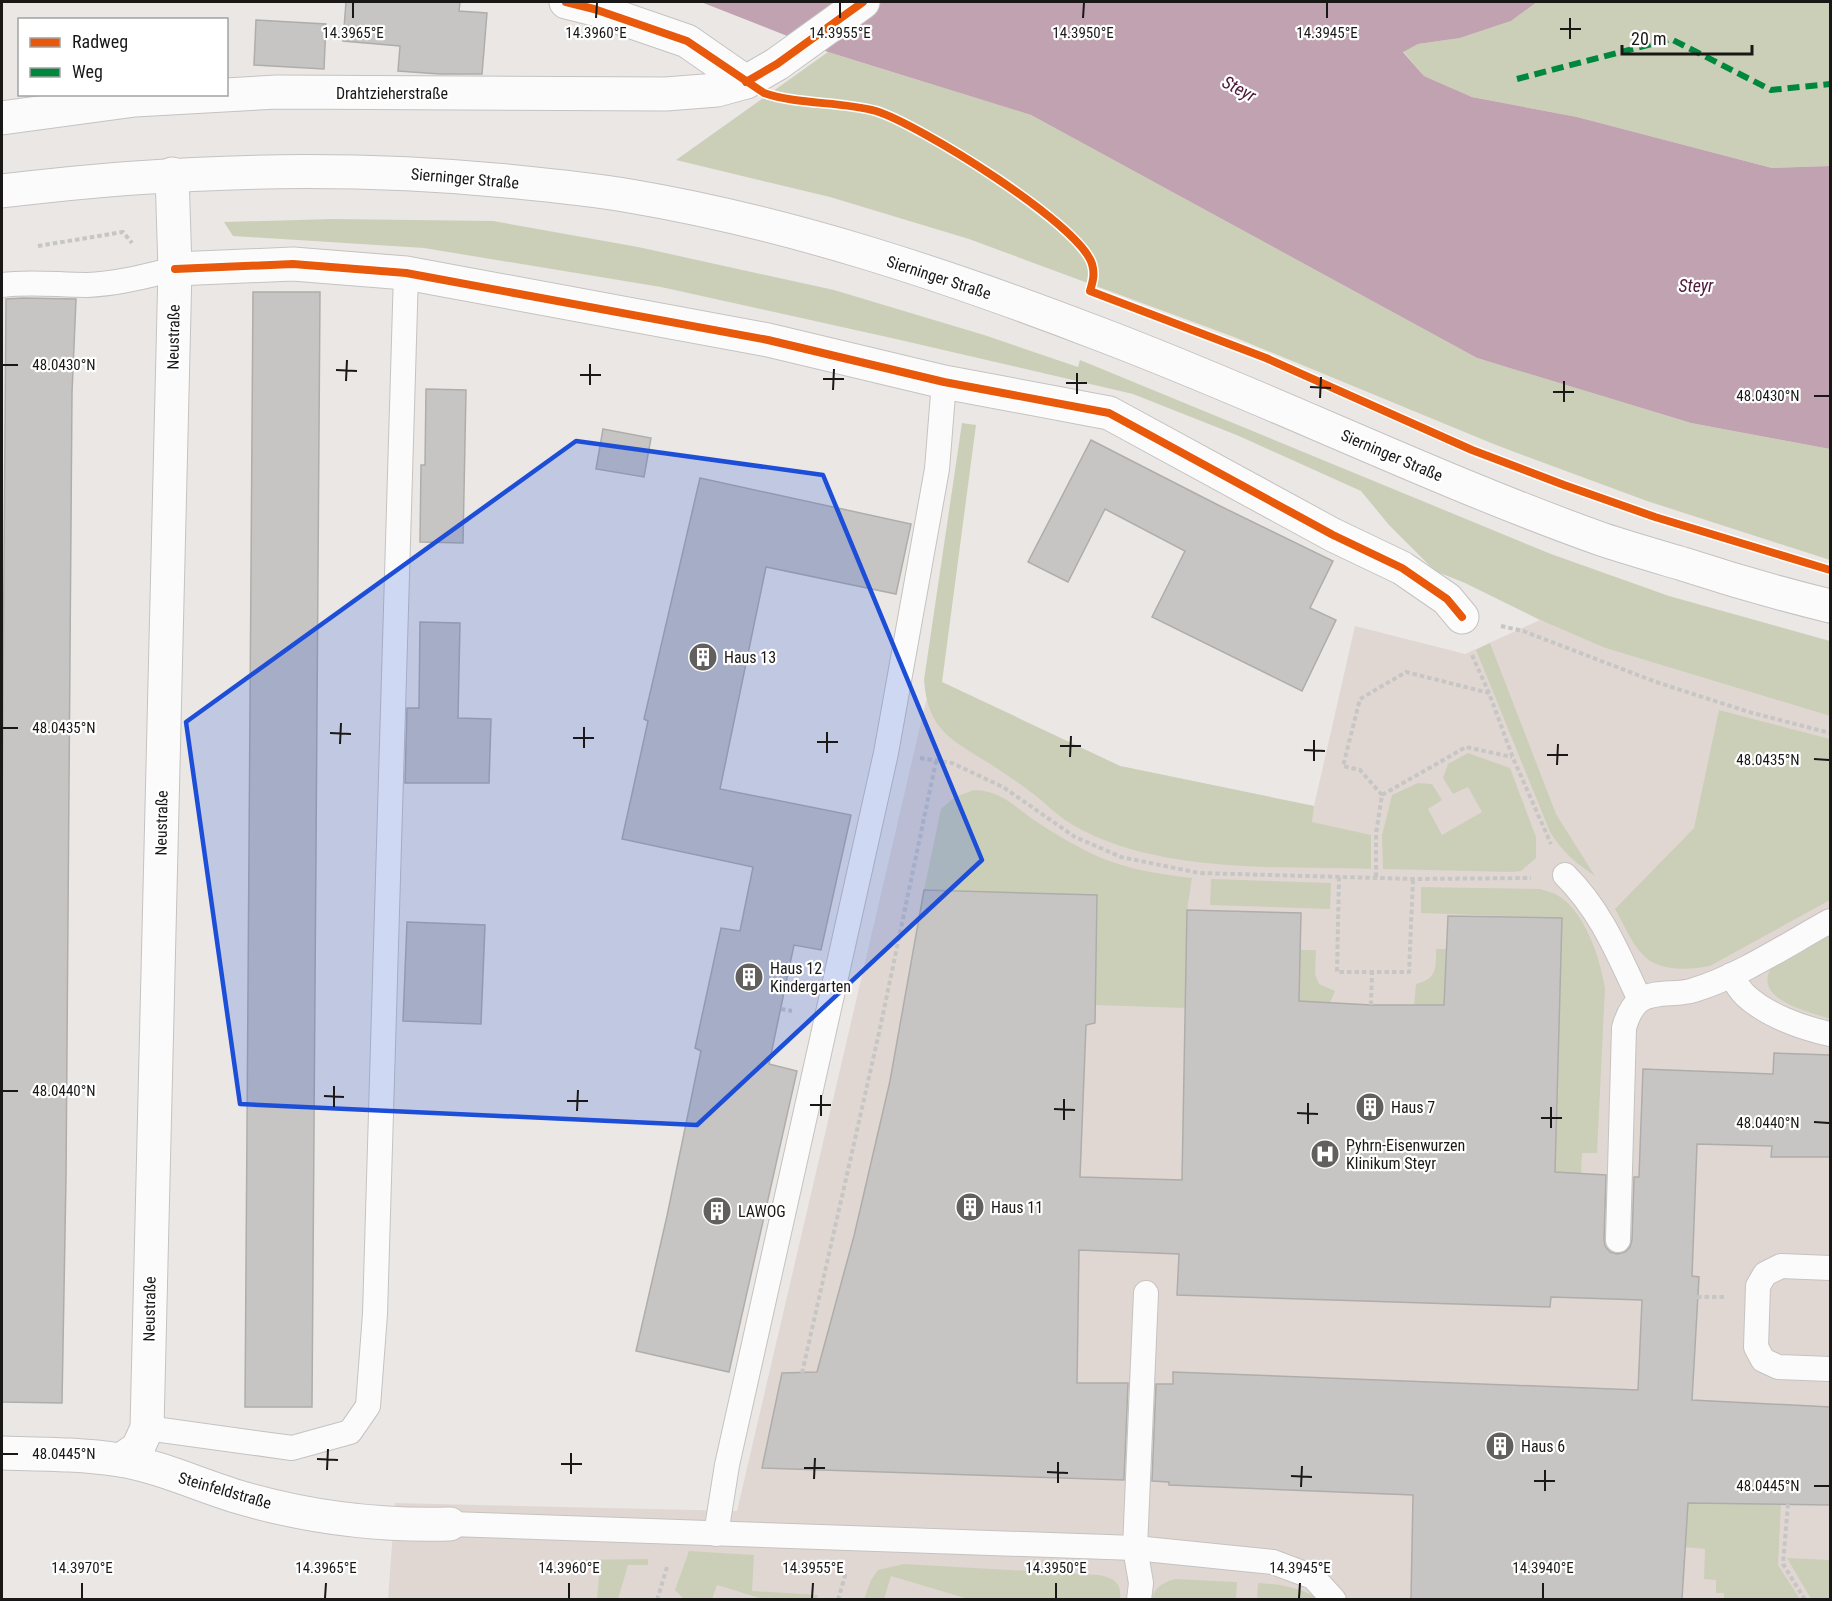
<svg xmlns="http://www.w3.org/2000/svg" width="1832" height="1601" font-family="'Roboto Condensed',sans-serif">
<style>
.built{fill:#e0d7d3}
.green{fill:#cccfb8}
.water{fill:#c1a2b0}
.building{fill:#c7c5c3;stroke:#afadab;stroke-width:1.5}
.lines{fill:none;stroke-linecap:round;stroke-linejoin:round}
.lane-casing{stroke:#c5c3c1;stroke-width:26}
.street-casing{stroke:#c5c3c1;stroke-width:35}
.primary-casing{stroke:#c5c3c1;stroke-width:35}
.path{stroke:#c6c6c5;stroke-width:4;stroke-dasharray:4.5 3;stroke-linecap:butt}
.lane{stroke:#fcfbfb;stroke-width:24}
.street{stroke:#fcfbfb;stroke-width:33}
.primary{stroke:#fcfbfb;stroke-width:33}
.quiet{stroke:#00873e;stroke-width:6;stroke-dasharray:12 6;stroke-linecap:butt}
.cycleway-casing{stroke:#fff;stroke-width:11}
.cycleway{stroke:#e8590c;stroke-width:8}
.marked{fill:#1d4ed8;fill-opacity:0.2;stroke:#1d4ed8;stroke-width:4.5;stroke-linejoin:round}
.ticks{fill:none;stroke:#191817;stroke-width:2}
.labels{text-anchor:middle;stroke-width:4.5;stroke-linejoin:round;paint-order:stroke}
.street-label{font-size:16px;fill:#191817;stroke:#fff}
.poi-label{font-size:16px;fill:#191817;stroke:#fff;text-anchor:start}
.water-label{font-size:18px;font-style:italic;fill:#4e1938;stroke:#fff}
.ticks-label{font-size:15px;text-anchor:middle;fill:#191817;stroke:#fff;stroke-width:4.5;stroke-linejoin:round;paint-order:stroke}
</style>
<rect width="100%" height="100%" fill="#eae7e5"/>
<polygon class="built" points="1540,620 1605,648 1830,716 1830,1599 388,1600 395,1503 737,1511 926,701 942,682 1120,766 1314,806 1355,626 1465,654"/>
<g class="green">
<polygon points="1537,2 1830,2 1830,166 1772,168 1577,117 1472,97 1424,76 1403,51 1418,44 1460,38 1511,21"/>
<polygon points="828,52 1031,115 1477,358 1691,423 1830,449 1830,560 1647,501 1496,445 1234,337 969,239 830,197 676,160"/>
<polygon points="333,219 493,221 638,247 834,290 984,335 1078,367 1080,360 1551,554 1669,596 1830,641 1830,716 1605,648 1540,620 1465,583 1435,571 1389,525 1361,491 1239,436 1133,394 896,339 661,287 424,248 233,236 224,222"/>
<path d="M 962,423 L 976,425 L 942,682 L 1120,766 L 1314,806 L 1312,822 L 1371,835 L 1371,869 C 1276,866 1156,874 1071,824 C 1057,815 1045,803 1032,793 C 1021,784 1009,777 998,769 C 956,741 928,735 924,680 Z"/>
<path d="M 1490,643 L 1556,814 L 1595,876 C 1576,863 1562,852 1550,832 L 1476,650 Z"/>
<path d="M 1719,710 L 1830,739 L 1830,900 L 1710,966 C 1689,970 1657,972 1642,954 C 1631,942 1623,923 1615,909 L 1694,828 Z"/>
<polygon points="1468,753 1510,768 1536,837 1536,858 1521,871 1513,872 1383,869 1382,835 1392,795 1418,783 1432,784 1442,800 1428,809 1442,835 1482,812 1468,787 1453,794 1443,778 1448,764"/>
<path d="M 974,790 C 1002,791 1012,805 1034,820 C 1049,830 1065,840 1081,848 C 1114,867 1155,874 1192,878 L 1187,910 L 1186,1008 L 1094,1005 L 1097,895 L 924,890 L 941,809 L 955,797 Z"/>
<polygon points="1211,879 1331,883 1330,909 1210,905"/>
<path d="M 1421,887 L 1540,889 C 1545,891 1552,892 1557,895 C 1585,911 1600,958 1605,988 L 1597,1153 L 1582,1153 L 1581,1174 L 1555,1173 L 1562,918 L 1421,913 Z"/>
<path d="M 1830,934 L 1830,1019 C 1808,1011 1749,999 1773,965 Z"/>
<path d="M 1436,949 L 1446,949 L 1443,1042 L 1414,1005 L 1416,984 C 1437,979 1436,968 1436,949 Z"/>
<polygon points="1299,950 1316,950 1315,974 1319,984 1335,991 1330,1003 1298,1037"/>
<polygon points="1688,1503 1781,1504 1778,1565 1800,1599 1724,1599 1724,1593 1716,1593 1716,1580 1704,1579 1705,1549 1684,1547"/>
<polygon points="689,1551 754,1555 752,1591 818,1595 817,1599 763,1599 717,1585 712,1599 684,1599 675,1590"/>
<polygon points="1787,1558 1830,1560 1830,1599 1811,1599"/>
<polygon points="648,1559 648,1565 628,1565 618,1599 597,1599 600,1567 568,1564 569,1560"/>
<path d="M 904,1564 L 1099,1575 C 1114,1578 1122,1583 1120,1599 L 968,1599 L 891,1576 L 884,1599 L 864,1599 L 871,1580 L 878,1570 Z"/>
<path d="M 1175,1579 L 1237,1582 L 1236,1599 L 1152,1599 C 1154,1587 1164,1582 1175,1579 Z"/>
<path d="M 1258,1583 C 1281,1584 1299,1588 1320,1599 L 1257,1600 Z"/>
</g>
<polygon class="water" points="701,2 1537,2 1511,21 1460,38 1418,44 1403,52 1424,76 1472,97 1577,117 1772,168 1830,166 1830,449 1691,423 1477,358 1031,115 828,52"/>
<g class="building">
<polygon points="346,2 460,2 459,11 487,13 482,74 440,74 398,71 400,46 343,41"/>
<polygon points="256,20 326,24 324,69 254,65"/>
<polygon points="253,292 320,292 312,1407 245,1407"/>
<polygon points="23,298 76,299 72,393 66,1177 62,1403 2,1402 2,833 6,299"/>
<polygon points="426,389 466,390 463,543 420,542 421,465 425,465"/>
<polygon points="603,429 651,438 644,477 596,469"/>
<polygon points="1091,440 1218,505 1333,561 1310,608 1336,620 1302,691 1152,617 1185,551 1105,509 1068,582 1028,562"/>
<polygon points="700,478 911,524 896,594 766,567 720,789 851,815 821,950 794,945 769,1064 797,1071 729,1372 636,1351 667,1216 701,1051 695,1048 721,928 740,931 753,867 622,839 648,721 644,719"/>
<polygon points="420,622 460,623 458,718 491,719 489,783 405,783 407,708 419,708"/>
<polygon points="924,890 1097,895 1095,1023 1086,1025 1080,1177 1182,1180 1187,910 1301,913 1299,1001 1371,1005 1444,1005 1448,916 1562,918 1555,1172 1606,1175 1604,1240 1605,1246 1610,1252 1617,1254 1625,1252 1630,1247 1632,1240 1634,1177 1639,1177 1643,1069 1773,1074 1774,1053 1830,1055 1830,1157 1771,1157 1772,1146 1697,1144 1692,1276 1699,1277 1692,1400 1830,1407 1830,1505 1688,1503 1682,1599 1411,1599 1413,1495 1169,1485 1169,1482 1152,1481 1156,1384 1173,1384 1173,1372 1638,1390 1642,1300 1551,1297 1550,1307 1177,1295 1179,1254 1079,1250 1077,1383 1128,1383 1124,1480 762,1468 782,1373 817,1372 854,1236 890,1081"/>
<polygon points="407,922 485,925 481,1024 403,1021"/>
</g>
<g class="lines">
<g class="lane-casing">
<g id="lane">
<path d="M 2,285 C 30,281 58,285 87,285 C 117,284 146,276 175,269"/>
<path d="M 1565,875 C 1602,912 1618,954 1640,1000"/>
<path d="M 1731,975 C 1735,982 1739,989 1745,995 C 1766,1015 1802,1028 1830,1034"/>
<path d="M 1618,1240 L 1624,1028 C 1627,1017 1631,1007 1640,1000 C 1656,990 1677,996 1694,990 C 1740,976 1788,944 1830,921"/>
<polyline points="1830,1268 1781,1266 1765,1274 1758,1286 1756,1347 1763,1360 1778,1367 1830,1369"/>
<polyline points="147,1428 292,1448 350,1432 368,1406 375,1314 406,273"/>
<polyline points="450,1524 1135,1548 1273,1562 1313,1577 1334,1600"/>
<polyline points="716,1534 727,1465 886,753 937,469 944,382"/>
<polyline points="1139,1600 1141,1583 1135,1548 1146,1293"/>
</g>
</g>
<g class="street-casing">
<g id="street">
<polyline points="566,2 594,9 687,41 746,82"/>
<polyline points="2,118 135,100 277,92 666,94 717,90 746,82 777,64 863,2"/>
<polyline points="175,269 293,264 406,273 768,340 944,382 1109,413 1333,535 1402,568 1447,599 1462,617"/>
<path d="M 2,1453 C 41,1454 81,1454 120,1460 C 162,1467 201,1486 242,1498 C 308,1517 381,1526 450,1524"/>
<polyline points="121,1460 138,1448 147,1428 175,269 172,174"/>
</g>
</g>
<g class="primary-casing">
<path id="primary" d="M 2,191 C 170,170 338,165 507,181 C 548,185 590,189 630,196 C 790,223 946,275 1097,333 C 1267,397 1430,478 1601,539 C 1628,548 1656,556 1683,564 C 1732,580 1781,594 1830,606"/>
</g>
<g class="path">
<polyline points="38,246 123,232 132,243"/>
<polyline points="1501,626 1523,631 1656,682 1749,712 1830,733"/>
<polyline points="1472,655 1489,693 1513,758 1551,844"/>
<polyline points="920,758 952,763 1003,787 1075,837 1121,857 1199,873 1413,879 1531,878"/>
<polyline points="1382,795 1360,770 1343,766 1360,699 1406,672 1489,693"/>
<polyline points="1339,877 1337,972 1409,972 1413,879"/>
<polyline points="1376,877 1376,834 1382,795 1466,747 1512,757"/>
<polyline points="1371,1005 1372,972"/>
<polyline points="781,1009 792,1011"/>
<polyline points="1697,1297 1724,1297"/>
<polyline points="802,1373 879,1033 936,761"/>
<polyline points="1788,1504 1783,1564 1805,1600"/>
<polyline points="657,1600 667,1567"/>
<polyline points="838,1600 846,1572"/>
</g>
<use href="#lane" class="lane"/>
<use href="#street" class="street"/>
<use href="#primary" class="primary"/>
<polyline class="quiet" points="1517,79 1671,39 1771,90 1830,84"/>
<g class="cycleway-casing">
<g id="cycleway">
<path d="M 566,2 L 594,9 L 687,41 L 764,93 C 799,105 839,101 876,111 C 918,124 1080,224 1092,264 C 1095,274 1093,281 1090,291 L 1266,358 L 1472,450 L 1564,485 L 1655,517 L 1830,570"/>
<polyline points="746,82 777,64 863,2"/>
<polyline points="175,269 293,264 406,273 768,340 944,382 1109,413 1333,535 1402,568 1447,599 1462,617"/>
</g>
</g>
<use href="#cycleway" class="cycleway"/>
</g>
<path class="marked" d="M 576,441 L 823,475 L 982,860 L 697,1125 L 240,1104 L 186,722 Z"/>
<path class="ticks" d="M 353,18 L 353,3M 596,18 L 597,3M 840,18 L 840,3M 1083,18 L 1084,3M 1327,18 L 1327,3M 1560,29 L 1581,29M 1570,39 L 1570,18M 3,365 L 18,365M 336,370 L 357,371M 580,375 L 601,375M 823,379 L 844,379M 346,381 L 347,360M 1066,383 L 1087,383M 590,385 L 590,364M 1310,387 L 1331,388M 833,390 L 834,369M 1553,392 L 1574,392M 1077,394 L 1077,373M 1814,396 L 1829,396M 1320,398 L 1321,377M 1564,402 L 1564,381M 3,728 L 18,728M 330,733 L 351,734M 573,738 L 594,738M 817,742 L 838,742M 340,744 L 341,723M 1060,746 L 1081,746M 584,748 L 584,727M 1304,750 L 1325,751M 827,753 L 827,732M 1547,755 L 1568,755M 1070,757 L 1071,736M 1814,759 L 1829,760M 1314,761 L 1314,740M 1557,765 L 1558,744M 3,1091 L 18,1091M 324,1096 L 344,1097M 567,1101 L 588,1101M 810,1105 L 831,1105M 334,1107 L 334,1086M 1054,1109 L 1075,1110M 577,1111 L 578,1090M 1297,1113 L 1318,1114M 821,1116 L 821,1095M 1541,1118 L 1562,1118M 1064,1120 L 1064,1099M 1814,1122 L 1829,1123M 1308,1124 L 1308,1103M 1551,1128 L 1551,1107M 3,1454 L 18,1454M 317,1459 L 338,1460M 561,1464 L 582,1464M 804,1468 L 825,1468M 327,1470 L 328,1449M 1047,1472 L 1068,1473M 571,1474 L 571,1453M 1291,1476 L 1312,1477M 814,1479 L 815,1458M 1534,1481 L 1555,1481M 1058,1483 L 1058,1462M 1814,1486 L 1829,1486M 1301,1487 L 1302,1466M 1545,1491 L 1545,1470M 82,1598 L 82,1583M 325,1598 L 326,1583M 569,1598 L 569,1583M 812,1598 L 813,1583M 1056,1598 L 1056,1583M 1299,1598 L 1300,1583M 1543,1598 L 1543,1583"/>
<defs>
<g id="building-disc" transform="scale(1.5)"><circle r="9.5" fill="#62605f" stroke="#fff"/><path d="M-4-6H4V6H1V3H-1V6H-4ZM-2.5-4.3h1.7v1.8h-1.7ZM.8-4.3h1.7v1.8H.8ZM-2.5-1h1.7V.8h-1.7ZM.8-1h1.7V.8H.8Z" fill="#fff"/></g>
<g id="hospital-disc" transform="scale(1.5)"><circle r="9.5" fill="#62605f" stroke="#fff"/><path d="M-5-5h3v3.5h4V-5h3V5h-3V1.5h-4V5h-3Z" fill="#fff"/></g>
</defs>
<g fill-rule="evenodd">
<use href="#building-disc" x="703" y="657"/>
<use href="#building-disc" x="749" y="977"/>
<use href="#building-disc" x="1370" y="1107"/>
<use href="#hospital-disc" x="1325" y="1154"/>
<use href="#building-disc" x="970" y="1207"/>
<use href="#building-disc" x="717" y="1211"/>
<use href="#building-disc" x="1500" y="1446"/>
</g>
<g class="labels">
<g class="street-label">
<text x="392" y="99">Drahtzieherstraße</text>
<text transform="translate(465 178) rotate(5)" y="6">Sierninger Straße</text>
<text transform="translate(939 277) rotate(18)" y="6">Sierninger Straße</text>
<text transform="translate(173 337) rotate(-89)" y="6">Neustraße</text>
<text transform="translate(1392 455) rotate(23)" y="6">Sierninger Straße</text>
<text transform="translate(161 823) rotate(-89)" y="6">Neustraße</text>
<text transform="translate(149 1309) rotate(-89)" y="6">Neustraße</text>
<text transform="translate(225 1490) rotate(16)" y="6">Steinfeldstraße</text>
</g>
<g class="poi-label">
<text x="724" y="663">Haus 13</text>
<text x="770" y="974">Haus 12<tspan x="770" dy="18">Kindergarten</tspan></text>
<text x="1391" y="1113">Haus 7</text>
<text x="1346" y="1151">Pyhrn-Eisenwurzen<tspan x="1346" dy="18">Klinikum Steyr</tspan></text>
<text x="991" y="1213">Haus 11</text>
<text x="738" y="1217">LAWOG</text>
<text x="1521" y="1452">Haus 6</text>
</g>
<g class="water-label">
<text transform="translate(1239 89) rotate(28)" y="6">Steyr</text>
<text x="1696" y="292">Steyr</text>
</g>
</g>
<g class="ticks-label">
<text x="353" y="38">14.3965°E</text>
<text x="596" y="38">14.3960°E</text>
<text x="840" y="38">14.3955°E</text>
<text x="1083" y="38">14.3950°E</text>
<text x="1327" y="38">14.3945°E</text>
<text x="64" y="370">48.0430°N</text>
<text x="1768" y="401">48.0430°N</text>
<text x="64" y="733">48.0435°N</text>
<text x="1768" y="765">48.0435°N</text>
<text x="64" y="1096">48.0440°N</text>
<text x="1768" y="1128">48.0440°N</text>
<text x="64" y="1459">48.0445°N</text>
<text x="1768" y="1491">48.0445°N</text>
<text x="82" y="1573">14.3970°E</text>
<text x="326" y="1573">14.3965°E</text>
<text x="569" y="1573">14.3960°E</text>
<text x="813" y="1573">14.3955°E</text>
<text x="1056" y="1573">14.3950°E</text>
<text x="1300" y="1573">14.3945°E</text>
<text x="1543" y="1573">14.3940°E</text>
</g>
<rect width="1832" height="1601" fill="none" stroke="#191817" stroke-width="6"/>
<rect x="18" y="18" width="210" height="78" fill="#ffffff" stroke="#a3a3a2" stroke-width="1.5"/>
<rect x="30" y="38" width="30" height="9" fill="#e8590c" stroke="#a3a3a2" stroke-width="1.5"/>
<text x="72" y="48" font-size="18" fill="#191817">Radweg</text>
<rect x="30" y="68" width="30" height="9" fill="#00873e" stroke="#a3a3a2" stroke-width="1.5"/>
<text x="72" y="78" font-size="18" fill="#191817">Weg</text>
<path d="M1622 45v9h130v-9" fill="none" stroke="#191817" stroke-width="3"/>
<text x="1631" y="45" font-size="18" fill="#191817" stroke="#ffffff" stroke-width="4.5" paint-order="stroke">20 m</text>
</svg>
